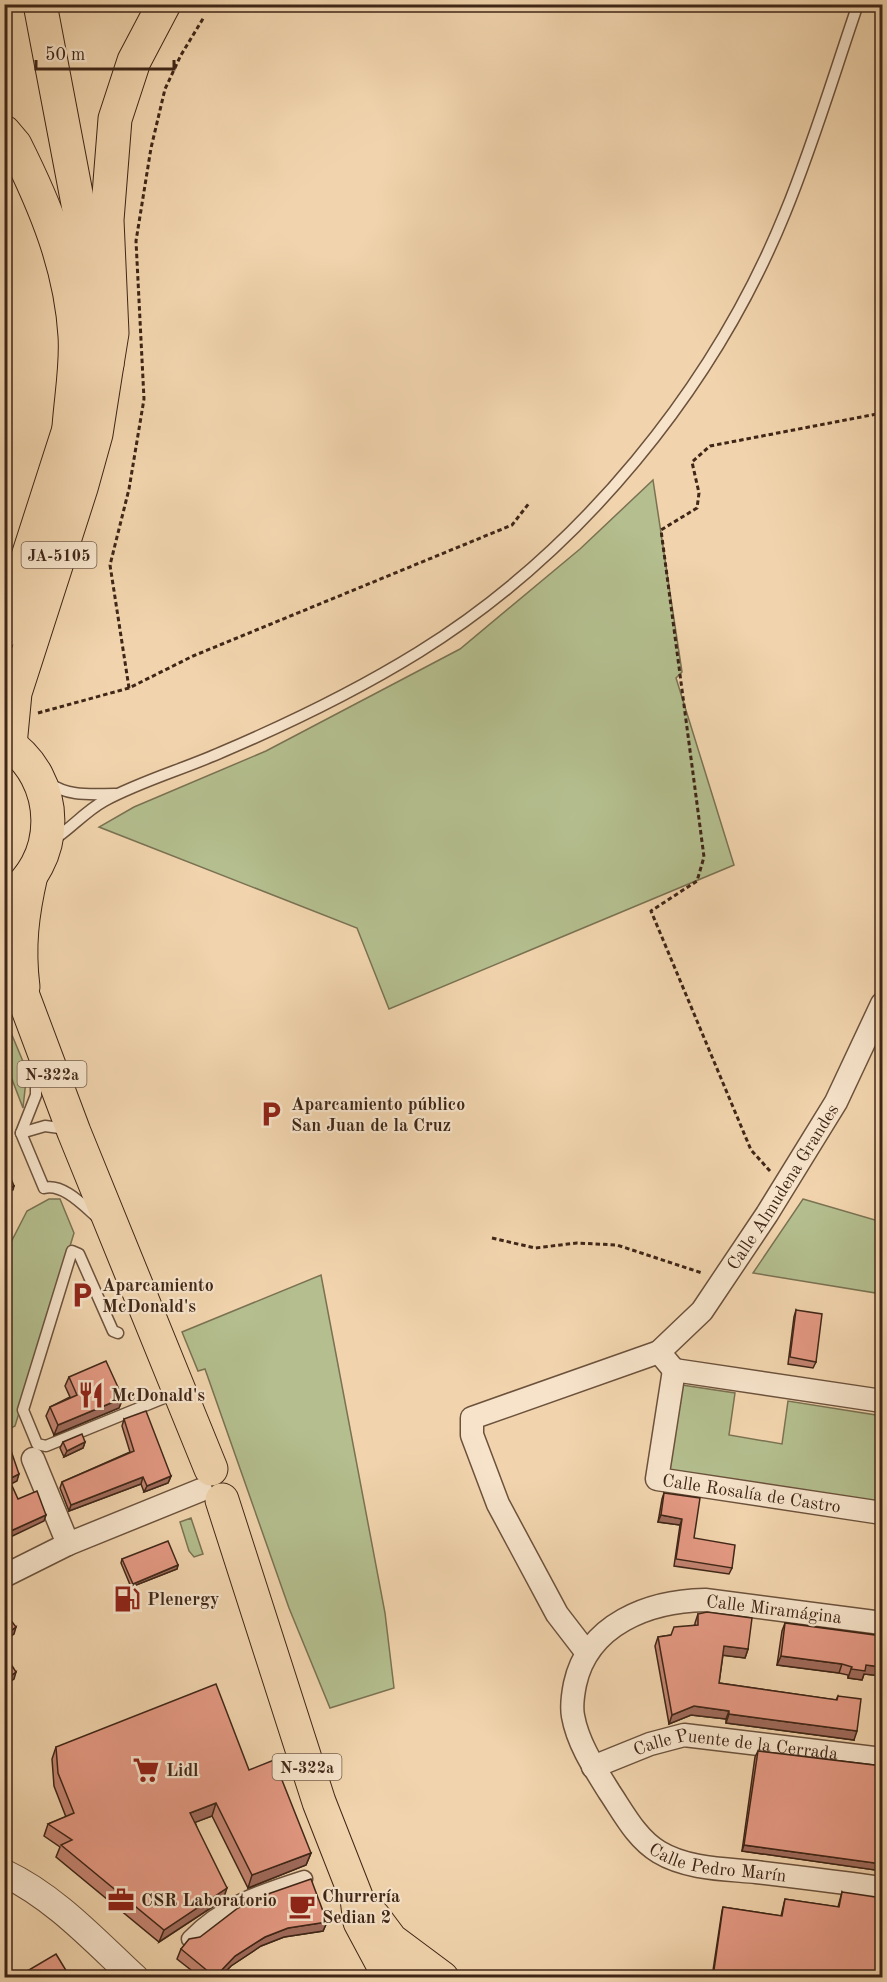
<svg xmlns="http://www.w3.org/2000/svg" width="887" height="1982" font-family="'Old Standard TT',serif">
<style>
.green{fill:#b4be8e;stroke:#7a7252;stroke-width:1.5}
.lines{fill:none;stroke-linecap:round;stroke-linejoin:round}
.service-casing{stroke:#6c523c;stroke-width:13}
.pedestrian-casing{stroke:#6c523c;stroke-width:19}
.minor-casing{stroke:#6c523c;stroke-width:25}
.tertiary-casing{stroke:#6c523c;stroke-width:29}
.primary-casing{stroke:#3f2617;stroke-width:35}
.motorway-casing{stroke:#3f2617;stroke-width:35}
.path{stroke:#3f2617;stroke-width:3;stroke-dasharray:4.5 3;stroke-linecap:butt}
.service{stroke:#f6e3ca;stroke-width:10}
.pedestrian{stroke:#f6e3ca;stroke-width:16}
.minor{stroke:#f6e3ca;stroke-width:22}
.tertiary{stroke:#f6e3ca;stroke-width:27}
.primary{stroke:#f1d4ad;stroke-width:33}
.motorway{stroke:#f1d4ad;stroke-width:33}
.wall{fill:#c48471;stroke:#3f2617;stroke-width:1.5}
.shaded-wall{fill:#a06b5c;stroke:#3f2617;stroke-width:1.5}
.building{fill:#e49983;stroke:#3f2617;stroke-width:1.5}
.labels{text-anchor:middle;stroke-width:4.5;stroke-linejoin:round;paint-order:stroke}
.shield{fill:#f6e3ca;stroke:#765f4d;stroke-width:1.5}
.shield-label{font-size:16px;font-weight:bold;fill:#3f2617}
.poi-label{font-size:18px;font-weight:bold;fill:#3f2617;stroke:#f6e3ca;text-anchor:start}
.street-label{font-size:18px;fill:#3f2617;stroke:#f6e3ca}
</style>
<rect width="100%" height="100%" fill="#f1d4ad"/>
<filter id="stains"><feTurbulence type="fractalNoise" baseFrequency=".00333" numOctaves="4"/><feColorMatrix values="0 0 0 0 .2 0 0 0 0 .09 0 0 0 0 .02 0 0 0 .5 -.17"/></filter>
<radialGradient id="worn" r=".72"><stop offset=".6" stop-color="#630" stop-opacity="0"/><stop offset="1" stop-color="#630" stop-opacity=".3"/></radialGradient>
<g class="green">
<polygon points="653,480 682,672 676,678 734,865 389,1009 357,928 99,827 134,807 266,751 460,649 580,549"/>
<polygon points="4,1016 27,1071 23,1108 5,1061"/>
<polygon points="49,1199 60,1199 74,1233 15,1426 5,1431 5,1254 27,1211"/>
<polygon points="803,1199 882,1222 882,1294 753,1273"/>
<polygon points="321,1275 385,1613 394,1688 330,1708 289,1608 205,1369 198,1371 182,1332"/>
<polygon points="682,1385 735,1393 729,1435 782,1444 788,1401 882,1416 882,1502 669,1470"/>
<polygon points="191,1518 203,1554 194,1557 189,1551 180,1522"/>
</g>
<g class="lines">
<g class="service-casing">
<g id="service">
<path d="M 49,783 C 69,797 91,794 115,794"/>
<path d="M 50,842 C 70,830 84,812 104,801 C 141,781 184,769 222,752 C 290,723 356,691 419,652 C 580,552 714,388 785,213 C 813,145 834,74 858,4"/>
<path d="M 36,1068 L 36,1095 L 21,1133 L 44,1188 C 63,1183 84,1206 98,1218"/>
<polyline points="21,1133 45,1126 67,1129"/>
<polyline points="118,1333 113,1331 79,1254 72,1251 23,1410 37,1444 46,1446 176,1393"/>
</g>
</g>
<g class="pedestrian-casing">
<path id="pedestrian" d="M 190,1939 C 223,1905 260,1893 304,1879"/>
</g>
<g class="minor-casing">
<g id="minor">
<path id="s1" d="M 674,1370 L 659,1352 L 702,1311 L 767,1214 L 836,1102 L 882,1004"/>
<path id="s2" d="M 674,1370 L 657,1479 L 882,1513"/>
<polyline points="674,1370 882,1401"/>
<polyline points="33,1459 68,1544"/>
<polyline points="4,1576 68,1544 201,1490"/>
<path id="s3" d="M 882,1623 L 705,1600 C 649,1601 588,1624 575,1684 C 573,1694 571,1705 573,1716 C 578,1744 595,1769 610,1793 C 624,1814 637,1839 659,1852 C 687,1869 725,1869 756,1872 C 798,1877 840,1882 882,1888"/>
<polyline points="587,1653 557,1614 498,1504 472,1435 472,1418 659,1352"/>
<path id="s4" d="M 593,1767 L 650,1744 L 684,1735 L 882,1759"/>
</g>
</g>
<g class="tertiary-casing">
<path id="tertiary" d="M 4,1873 C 55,1897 95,1941 135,1978"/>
</g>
<g class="primary-casing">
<g id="primary">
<polyline points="4,631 78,401"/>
<path d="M 4,741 C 62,777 63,864 4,900"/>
<polyline points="10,745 15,693 81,488 96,434 107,364 99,299 86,246 40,4"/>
<polyline points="4,960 17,980 74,1132 211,1469"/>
<path d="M 23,987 C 18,947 22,914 31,875"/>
<polyline points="222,1500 319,1802 357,1899 360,1922 390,1978"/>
<polyline points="373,1916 391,1940 442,1978"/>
</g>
</g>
<g class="motorway-casing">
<g id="motorway">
<path d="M 4,132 L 15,145 C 45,205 71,267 75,336 C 77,365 71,398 69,427"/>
<polyline points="107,364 112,333 107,220 115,119 134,61 164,4"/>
</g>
</g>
<g class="path">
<polyline points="129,688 110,565 129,489 144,399 136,241 151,148 165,89 181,55 204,17"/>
<polyline points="38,713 129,688 193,656 512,525 530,502"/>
<polyline points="770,1171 751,1150 651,911 697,881 704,857 661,530 697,508 699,493 692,462 710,446 882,413"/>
<polyline points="492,1238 535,1248 577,1243 617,1245 702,1273"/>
</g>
<use href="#service" class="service"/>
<use href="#pedestrian" class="pedestrian"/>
<use href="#minor" class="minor"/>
<use href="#tertiary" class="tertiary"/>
<use href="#primary" class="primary"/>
<use href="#motorway" class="motorway"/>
</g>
<g class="wall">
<polygon points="796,1310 816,1362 813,1368 788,1364 794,1317"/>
<polygon points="69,1377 123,1398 119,1408 54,1435 46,1416 50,1407 70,1397 65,1386"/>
<polygon points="124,1419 171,1476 168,1483 144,1492 141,1484 69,1511 60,1488 62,1482 130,1452 122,1426"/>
<polygon points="63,1442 85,1442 83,1448 64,1457 60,1448"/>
<polygon points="664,1493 694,1538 732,1568 729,1574 674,1566 680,1525 658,1522 662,1499"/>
<polygon points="122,1559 178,1565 177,1569 131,1587 121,1563"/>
<polygon points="698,1614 748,1649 745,1658 723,1655 719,1683 836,1700 838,1696 854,1740 726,1723 726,1719 691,1715 669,1724 655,1646 658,1637 671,1635 695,1625 695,1623"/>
<polygon points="785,1623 882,1636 882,1676 864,1674 862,1680 848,1678 848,1675 839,1673 777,1665 782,1631"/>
<polygon points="56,1747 249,1770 311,1853 306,1865 248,1888 212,1816 195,1822 223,1900 159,1942 56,1857 60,1847 44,1836 48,1824 66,1817 54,1786 52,1759"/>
<polygon points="758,1751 882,1766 882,1871 742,1851 755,1757"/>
<polygon points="842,1892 882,1977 712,1977 722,1911 723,1907 781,1916 785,1899 838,1907"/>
<polygon points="327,1922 323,1931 284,1937 261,1946 231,1966 220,1977 200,1977 177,1959 181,1949"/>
</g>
<g class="shaded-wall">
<polygon points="14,1186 13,1190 4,1193 4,1190"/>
<polygon points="123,1398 119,1408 54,1435 58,1425"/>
<polygon points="85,1442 83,1448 64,1457 67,1451"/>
<polygon points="19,1474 17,1481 7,1486 9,1479"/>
<polygon points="171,1476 168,1483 144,1492 147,1486"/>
<polygon points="143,1477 141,1484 69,1511 71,1505"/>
<polygon points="46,1515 44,1521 4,1540 4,1534"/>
<polygon points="661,1515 682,1519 680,1525 658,1522"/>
<polygon points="178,1565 177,1569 131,1587 133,1584"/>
<polygon points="16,1627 14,1634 4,1641 4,1636"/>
<polygon points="724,1646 748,1649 745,1658 721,1655"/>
<polygon points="781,1656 842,1664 839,1673 777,1665"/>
<polygon points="866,1665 882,1667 882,1676 864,1674 862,1680 848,1678 851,1669"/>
<polygon points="16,1672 14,1679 4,1686 4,1681"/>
<polygon points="694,1706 729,1711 726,1719 691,1715 669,1724 672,1715"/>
<polygon points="729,1714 857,1731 854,1740 726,1723"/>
<polygon points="4,1737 11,1737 8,1743 4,1743"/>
<polygon points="216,1803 212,1816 186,1826 190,1813"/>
<polygon points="744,1845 882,1864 882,1871 742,1851"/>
<polygon points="311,1853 306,1865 248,1888 252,1875"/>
<polygon points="227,1888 223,1900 159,1942 164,1930"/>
<polygon points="327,1922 323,1931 284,1937 261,1946 231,1966 220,1977 215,1977 235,1956 265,1937 288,1928"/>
</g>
<g class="building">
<polygon points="4,1161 14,1186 4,1190"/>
<polygon points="796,1310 822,1314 816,1362 790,1357"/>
<polygon points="106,1361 123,1398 58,1425 50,1407 77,1395 69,1377"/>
<polygon points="146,1411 171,1476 147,1486 143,1477 71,1505 62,1482 134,1451 124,1419"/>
<polygon points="82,1434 85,1442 67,1451 63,1442"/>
<polygon points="6,1436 19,1474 9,1479 18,1499 37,1491 46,1515 4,1534 4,1437"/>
<polygon points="664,1493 700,1498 694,1538 735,1545 732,1568 676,1559 682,1519 661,1515"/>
<polygon points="168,1541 178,1565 133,1584 122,1559"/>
<polygon points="4,1611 16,1627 4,1636"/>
<polygon points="707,1612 752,1618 748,1649 724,1646 719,1683 837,1700 838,1696 861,1699 857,1731 729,1714 729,1711 694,1706 672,1715 658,1637 671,1635 674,1627 698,1625 698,1614"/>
<polygon points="785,1623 882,1636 882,1667 866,1665 865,1671 851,1669 852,1667 842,1664 781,1656"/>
<polygon points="4,1653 16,1672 4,1681"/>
<polygon points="216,1684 249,1770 274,1760 311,1853 252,1875 216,1803 190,1813 227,1888 164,1930 61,1845 72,1840 48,1824 74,1813 58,1773 56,1747"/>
<polygon points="4,1710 10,1710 11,1737 4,1737"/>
<polygon points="758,1751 882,1766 882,1864 744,1845"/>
<polygon points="311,1879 327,1922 288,1928 265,1937 235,1956 215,1977 181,1949 189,1939 200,1937 238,1908 265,1895"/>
<polygon points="842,1892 882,1898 882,1920 881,1920 882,1921 882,1977 713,1977 723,1907 782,1916 785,1899 839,1907"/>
<polygon points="56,1954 70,1977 17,1977"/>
</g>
<defs>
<g id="parking-bare" transform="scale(2.07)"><path d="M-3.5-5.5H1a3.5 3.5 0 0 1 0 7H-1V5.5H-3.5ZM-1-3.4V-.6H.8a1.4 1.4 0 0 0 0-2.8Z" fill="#8f2418" stroke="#f6e3ca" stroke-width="2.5" paint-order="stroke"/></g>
<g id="restaurant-bare" transform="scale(2.07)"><path d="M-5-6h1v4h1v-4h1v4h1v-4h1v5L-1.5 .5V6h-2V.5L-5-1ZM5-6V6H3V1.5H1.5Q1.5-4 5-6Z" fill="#8f2418" stroke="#f6e3ca" stroke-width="2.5" paint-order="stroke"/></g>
<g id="fuel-bare" transform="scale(2.07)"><path d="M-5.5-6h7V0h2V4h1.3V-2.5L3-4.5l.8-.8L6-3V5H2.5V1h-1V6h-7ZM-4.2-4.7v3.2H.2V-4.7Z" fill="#8f2418" stroke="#f6e3ca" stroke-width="2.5" paint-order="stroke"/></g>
<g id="supermarket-bare" transform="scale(2.07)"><path d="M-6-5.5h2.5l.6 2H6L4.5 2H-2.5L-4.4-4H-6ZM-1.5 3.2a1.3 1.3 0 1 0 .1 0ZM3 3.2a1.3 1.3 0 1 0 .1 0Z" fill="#8f2418" stroke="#f6e3ca" stroke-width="2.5" paint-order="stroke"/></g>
<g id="office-bare" transform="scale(2.07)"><path d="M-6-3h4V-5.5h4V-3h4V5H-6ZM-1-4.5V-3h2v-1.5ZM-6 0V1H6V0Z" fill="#8f2418" stroke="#f6e3ca" stroke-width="2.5" paint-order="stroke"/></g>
<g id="cafe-bare" transform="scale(2.07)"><path d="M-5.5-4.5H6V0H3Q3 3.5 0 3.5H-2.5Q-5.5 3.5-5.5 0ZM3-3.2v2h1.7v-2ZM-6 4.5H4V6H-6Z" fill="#8f2418" stroke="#f6e3ca" stroke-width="2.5" paint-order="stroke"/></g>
</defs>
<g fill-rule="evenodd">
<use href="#parking-bare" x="271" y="1114"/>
<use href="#parking-bare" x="82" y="1295"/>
<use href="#restaurant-bare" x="91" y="1395"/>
<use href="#fuel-bare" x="127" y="1599"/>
<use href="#supermarket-bare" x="146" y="1770"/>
<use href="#office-bare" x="121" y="1900"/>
<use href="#cafe-bare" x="302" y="1906"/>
</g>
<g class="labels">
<g class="shield">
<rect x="21.5" y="542" width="75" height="26" rx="4.5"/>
<rect x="17.5" y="1061" width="69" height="26" rx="4.5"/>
<rect x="272.5" y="1754" width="69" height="26" rx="4.5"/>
</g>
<g class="shield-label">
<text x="59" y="561">JA-5105</text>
<text x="52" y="1080">N-322a</text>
<text x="307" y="1773">N-322a</text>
</g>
<g class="poi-label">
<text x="291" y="1110">Aparcamiento público<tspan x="291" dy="21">San Juan de la Cruz</tspan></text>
<text x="102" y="1291">Aparcamiento<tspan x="102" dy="21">McDonald's</tspan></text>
<text x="111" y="1401">McDonald's</text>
<text x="147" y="1605">Plenergy</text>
<text x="166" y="1776">Lidl</text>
<text x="322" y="1902">Churrería<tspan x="322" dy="21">Sedian 2</tspan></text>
<text x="141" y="1906">CSR Laboratorio</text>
</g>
<g class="street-label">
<text dy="6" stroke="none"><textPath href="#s1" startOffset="231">Calle Almudena Grandes</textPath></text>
<text dy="6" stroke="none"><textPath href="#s2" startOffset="206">Calle Rosalía de Castro</textPath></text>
<text transform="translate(774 1609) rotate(7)" y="6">Calle Miramágina</text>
<text dy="6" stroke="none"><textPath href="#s4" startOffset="148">Calle Puente de la Cerrada</textPath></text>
<text dy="6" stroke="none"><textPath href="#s3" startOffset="602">Calle Pedro Marín</textPath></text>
</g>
</g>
<rect width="887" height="1982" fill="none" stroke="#f1d4ad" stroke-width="24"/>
<rect x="6" y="6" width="875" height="1970" fill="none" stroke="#3f2617" stroke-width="3"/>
<rect x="12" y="12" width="863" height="1958" fill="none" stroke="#3f2617" stroke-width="1.5"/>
<path d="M36 60v9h138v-9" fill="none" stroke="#3f2617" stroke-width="3"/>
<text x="45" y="60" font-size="18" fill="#3f2617" stroke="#f6e3ca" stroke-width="4.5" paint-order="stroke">50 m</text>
<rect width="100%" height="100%" filter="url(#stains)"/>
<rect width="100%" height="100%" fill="url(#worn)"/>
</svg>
